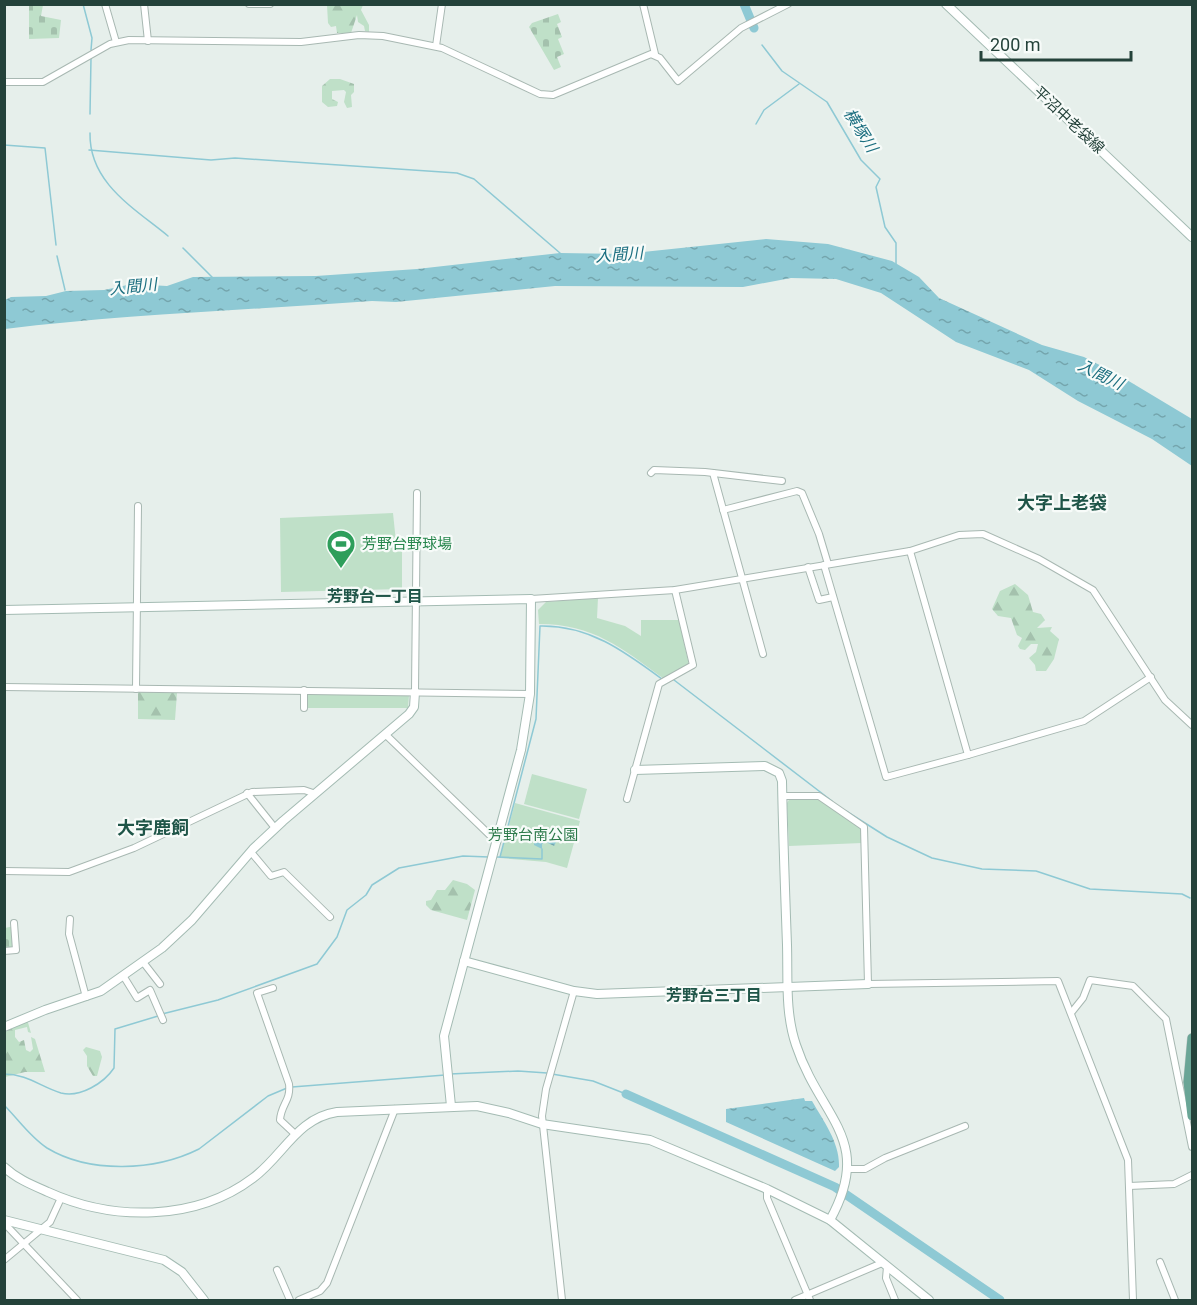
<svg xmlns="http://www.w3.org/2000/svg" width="1197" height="1305" font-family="Roboto,'Noto Sans JP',sans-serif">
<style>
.green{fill:#bfe0c8}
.forest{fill:url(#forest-firs)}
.cemetery{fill:url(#cemetery-stones)}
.water{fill:url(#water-ripples)}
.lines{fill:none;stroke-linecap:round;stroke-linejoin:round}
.stream{stroke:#8ec9d4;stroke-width:1.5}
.river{stroke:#8ec9d4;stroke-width:9}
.street-casing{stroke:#a8b8b2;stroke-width:8}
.secondary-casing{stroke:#a4bbb3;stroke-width:10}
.primary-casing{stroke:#c2cac8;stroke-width:10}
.street{stroke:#fff;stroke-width:6}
.secondary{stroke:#fff;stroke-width:8}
.primary{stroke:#6aa596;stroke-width:9}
.labels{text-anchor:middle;stroke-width:4.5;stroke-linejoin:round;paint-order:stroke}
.street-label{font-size:15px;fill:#24423a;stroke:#f7fbf9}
.leisure-label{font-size:15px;fill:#27864d;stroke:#f7fbf9;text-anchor:start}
.park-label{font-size:15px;fill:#2d7a4b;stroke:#f7fbf9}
.water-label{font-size:16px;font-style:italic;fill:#1c6f80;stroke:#f7fbf9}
.neighbourhood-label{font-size:16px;font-weight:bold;fill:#1f5548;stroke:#f7fbf9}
.quarter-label{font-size:18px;font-weight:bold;fill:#1f5548;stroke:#f7fbf9}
</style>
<defs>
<pattern id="forest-firs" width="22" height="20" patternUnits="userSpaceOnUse" patternTransform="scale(1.5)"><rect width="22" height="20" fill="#bfe0c8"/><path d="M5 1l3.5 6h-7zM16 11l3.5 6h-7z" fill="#a4c1ad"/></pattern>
<pattern id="cemetery-stones" width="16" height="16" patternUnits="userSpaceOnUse" patternTransform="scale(1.5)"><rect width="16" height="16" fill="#bfe0c8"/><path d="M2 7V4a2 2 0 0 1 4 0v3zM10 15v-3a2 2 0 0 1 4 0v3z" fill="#a4c1ad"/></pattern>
<pattern id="water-ripples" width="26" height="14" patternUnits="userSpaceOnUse" patternTransform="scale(1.5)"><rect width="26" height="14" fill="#8ec9d4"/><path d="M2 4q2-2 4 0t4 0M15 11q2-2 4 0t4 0" fill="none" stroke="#74a5ad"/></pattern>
</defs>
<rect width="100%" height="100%" fill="#e6efeb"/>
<g class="green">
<polygon points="393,513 396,542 402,552 402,589 281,592 280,518"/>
<path d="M 598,598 L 597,618 L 625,626 L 641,636 L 641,620 L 679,620 L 689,665 L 664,679 C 622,648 593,624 539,624 L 538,610 L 546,602 Z"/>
<polygon points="308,693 409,695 408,708 307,708"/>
<polygon points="532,774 587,789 579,819 524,804"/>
<polygon points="790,798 818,798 862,828 862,843 789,846 787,803"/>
<polygon points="515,803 580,821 567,868 546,862 500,858"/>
</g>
<g class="forest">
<polygon points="327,5 363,5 361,10 369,25 369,32 365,31 364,26 358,22 357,15 351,33 337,33 336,26 331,27 328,23"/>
<polygon points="330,79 340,79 354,84 354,92 351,95 352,107 347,108 344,102 346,92 344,90 332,91 332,99 338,102 337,106 328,107 322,102 322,86"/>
<polygon points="1015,584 1028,595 1033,612 1041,614 1045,620 1037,628 1052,627 1050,631 1059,639 1054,659 1046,671 1036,671 1035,665 1029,658 1036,652 1038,644 1031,644 1025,650 1020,649 1018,646 1022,638 1017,635 1011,618 998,616 992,609 1000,591"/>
<polygon points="138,692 177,693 175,720 138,719"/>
<polygon points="453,880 467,884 475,890 467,920 431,910 426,905 426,901 431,900 437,890 445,890"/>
<polygon points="27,1019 31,1033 28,1032 27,1027 15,1030 15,1037 19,1042 24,1040 26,1050 30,1052 33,1049 31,1037 35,1039 45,1072 25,1072 5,1077 5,1032"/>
<polygon points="86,1047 100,1051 102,1057 97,1076 93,1076 87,1066 87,1056 83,1050"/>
</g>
<g class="cemetery">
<polygon points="29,5 43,5 41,16 61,20 59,38 29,39"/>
<polygon points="558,14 561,22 557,24 562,37 558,39 564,54 557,57 561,67 554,70 529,27 532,23"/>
<polygon points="14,926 15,948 5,949 5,928"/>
</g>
<g class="water">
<path d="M 766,239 L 828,244 L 892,261 L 919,277 L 939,298 L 1042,345 L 1084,357 L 1117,374 L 1192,419 L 1192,466 L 1152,439 L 1078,401 L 1029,370 L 956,342 L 881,293 L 836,279 L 791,278 L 743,287 L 555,286 L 396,302 L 372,301 C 249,310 127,314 5,329 L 5,300 L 11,297 L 46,296 L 66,291 L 104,290 L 132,284 L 167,286 L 193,277 L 316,276 L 417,269 L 560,253 L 624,254 Z"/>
<polygon points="543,830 554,834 557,840 554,846 546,842 542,844 542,849 534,845 534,836"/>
<path d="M 804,1098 L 805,1101 L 812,1101 C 824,1122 840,1143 839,1167 L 835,1171 L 726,1122 L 726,1109 Z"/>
</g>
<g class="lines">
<g class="stream">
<polyline points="83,4 92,38 91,50"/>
<polyline points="762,45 782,71 827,102 861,160 880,179 876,187 885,227 896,243 896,265"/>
<polyline points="90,114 91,58"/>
<polyline points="756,124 764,110 799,84"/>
<path d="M 90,133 C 89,183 134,208 168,236"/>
<polyline points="4,145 45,148 56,245"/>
<polyline points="89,150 211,160 235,158 457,173 474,179 560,253"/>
<polyline points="183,248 212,277"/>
<polyline points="57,256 65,290"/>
<polyline points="674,680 832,801"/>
<polyline points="846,811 887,837 932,858 982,869 1036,871 1090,889 1182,894 1190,898"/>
<polyline points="497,857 542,859 542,849"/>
<path d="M 500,857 L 536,719 L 540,626 C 589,625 624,651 662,679 L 668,676"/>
<polyline points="162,1014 218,1000 317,964 337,937 347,910 366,895 372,885 399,868 463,856 489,857"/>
<path d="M 4,1074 C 27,1074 41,1087 61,1093 C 80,1098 104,1083 114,1068 L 115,1029 L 158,1016"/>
<polyline points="450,1074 518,1071 547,1073"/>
<polyline points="552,1074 593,1081 626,1094"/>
<polyline points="292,1087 445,1075"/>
<path d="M 4,1105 C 18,1119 30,1137 47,1148 C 90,1174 155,1171 199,1149 L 268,1096 L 287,1088"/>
</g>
<g class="river">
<polyline points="744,4 754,28"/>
<polyline points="626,1094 835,1187 1000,1300"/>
</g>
<g class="street-casing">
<g id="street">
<polyline points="105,4 116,42"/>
<polyline points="144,4 148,41"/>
<polyline points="249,4 270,4"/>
<polyline points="643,4 655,54"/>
<polyline points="436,46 442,4"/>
<polyline points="4,82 43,82 110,44 129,40 301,42 359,35 383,36 442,48 540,94 553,95 651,54 660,58 678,81 741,28 788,4"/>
<polyline points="651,473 654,470 705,472 782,481"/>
<polyline points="713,473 763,654"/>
<polyline points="723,510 797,491 802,493 819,534 828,564"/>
<polyline points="910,551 968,755 1084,721 1151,677"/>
<polyline points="824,565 886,777 968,755"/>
<polyline points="808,567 819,600 833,597"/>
<polyline points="531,599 675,590 910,551 959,535 983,534 1039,559 1093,590 1165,700 1192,725"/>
<polyline points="4,687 530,694"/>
<polyline points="136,689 138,506"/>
<polyline points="415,692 417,493"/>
<polyline points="304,708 304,690"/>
<polyline points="385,734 497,842"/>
<polyline points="247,793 275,828"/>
<polyline points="782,796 819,796 864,827 868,984 1058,981 1128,1160 1133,1300"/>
<polyline points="627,799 659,684 693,665 675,590"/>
<polyline points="251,852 271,876 284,872 330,917"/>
<polyline points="4,871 69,872 134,848 252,792 304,790 313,793"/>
<polyline points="70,919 69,934 86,997"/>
<polyline points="4,951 16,950 14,923"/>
<polyline points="143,962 160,984"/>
<polyline points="124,977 137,998 150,990 163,1020"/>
<path d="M 273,988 L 257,993 L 289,1084 C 291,1101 281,1104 280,1120 L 295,1134"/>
<polyline points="1071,1013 1083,998 1090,980 1133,986 1166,1019 1192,1147"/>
<polyline points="848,1169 865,1169 885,1158 965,1126"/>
<polyline points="1129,1186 1174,1184 1192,1175"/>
<polyline points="767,1189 767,1198 810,1300"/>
<polyline points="5,1220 6,1225 77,1300"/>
<polyline points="4,1260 50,1222 61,1198"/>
<polyline points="1160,1262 1175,1300"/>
<polyline points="887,1267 886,1278 895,1300"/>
<polyline points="277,1270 290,1300"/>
<polyline points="299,1300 320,1291 327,1283 395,1109"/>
<polyline points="562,1300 542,1116 546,1089 574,991"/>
<polyline points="795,1300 882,1263"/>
</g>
</g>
<g class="secondary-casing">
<g id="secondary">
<polyline points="946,4 1192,237"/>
<polyline points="4,610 531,599 530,694 521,750 444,1036 451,1106"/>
<path d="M 635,770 L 765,766 L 779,773 L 782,781 C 783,836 785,890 787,945 C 788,978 785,1013 796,1045 C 820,1118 875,1139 830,1220"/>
<polyline points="464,961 574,991 597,994 868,984"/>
<polyline points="4,1027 45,1010 101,991 162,948 192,920 253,849 283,821 409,714 414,707 415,692"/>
<path d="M 4,1167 C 17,1179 32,1185 48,1192 C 112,1221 195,1222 253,1178 C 283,1156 297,1118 337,1112 L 477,1106 L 509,1113 L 542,1124 L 650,1140 L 767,1189 L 830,1220 L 929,1300"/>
<polyline points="4,1220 164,1260 182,1272 204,1300"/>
</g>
</g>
<g class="primary-casing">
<polyline id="primary" points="1192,1038 1188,1082 1192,1116"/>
</g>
<use href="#street" class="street"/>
<use href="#secondary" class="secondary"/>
<use href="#primary" class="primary"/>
</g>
<defs>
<g id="stadium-pin" transform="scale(1.5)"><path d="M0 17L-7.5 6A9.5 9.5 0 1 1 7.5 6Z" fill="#2e9e5b" stroke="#f7fbf9"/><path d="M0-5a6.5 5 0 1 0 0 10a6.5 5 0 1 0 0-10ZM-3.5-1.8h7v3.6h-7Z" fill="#fff"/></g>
</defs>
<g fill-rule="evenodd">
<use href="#stadium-pin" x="341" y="544"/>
</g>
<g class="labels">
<g class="street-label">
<text transform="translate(1069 120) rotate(43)" y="5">平沼中老袋線</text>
</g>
<g class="leisure-label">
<text x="362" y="549">芳野台野球場</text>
</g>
<g class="park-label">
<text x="533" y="840">芳野台南公園</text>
</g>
<g class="water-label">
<text transform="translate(861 130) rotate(58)" y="6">横塚川</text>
<text transform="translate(619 254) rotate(-4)" y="6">入間川</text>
<text transform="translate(133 286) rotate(-6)" y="6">入間川</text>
<text transform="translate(1101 374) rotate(26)" y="6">入間川</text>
</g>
<g class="neighbourhood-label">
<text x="375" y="602">芳野台一丁目</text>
<text x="714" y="1001">芳野台三丁目</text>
</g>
<g class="quarter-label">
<text x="1062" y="509">大字上老袋</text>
<text x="153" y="834">大字鹿飼</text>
</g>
</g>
<rect width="1197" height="1305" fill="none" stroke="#24423a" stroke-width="12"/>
<path d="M981 51v9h150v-9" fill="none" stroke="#24423a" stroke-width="3"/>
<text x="990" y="51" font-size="18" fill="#24423a" stroke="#f7fbf9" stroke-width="4.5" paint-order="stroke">200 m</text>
</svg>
